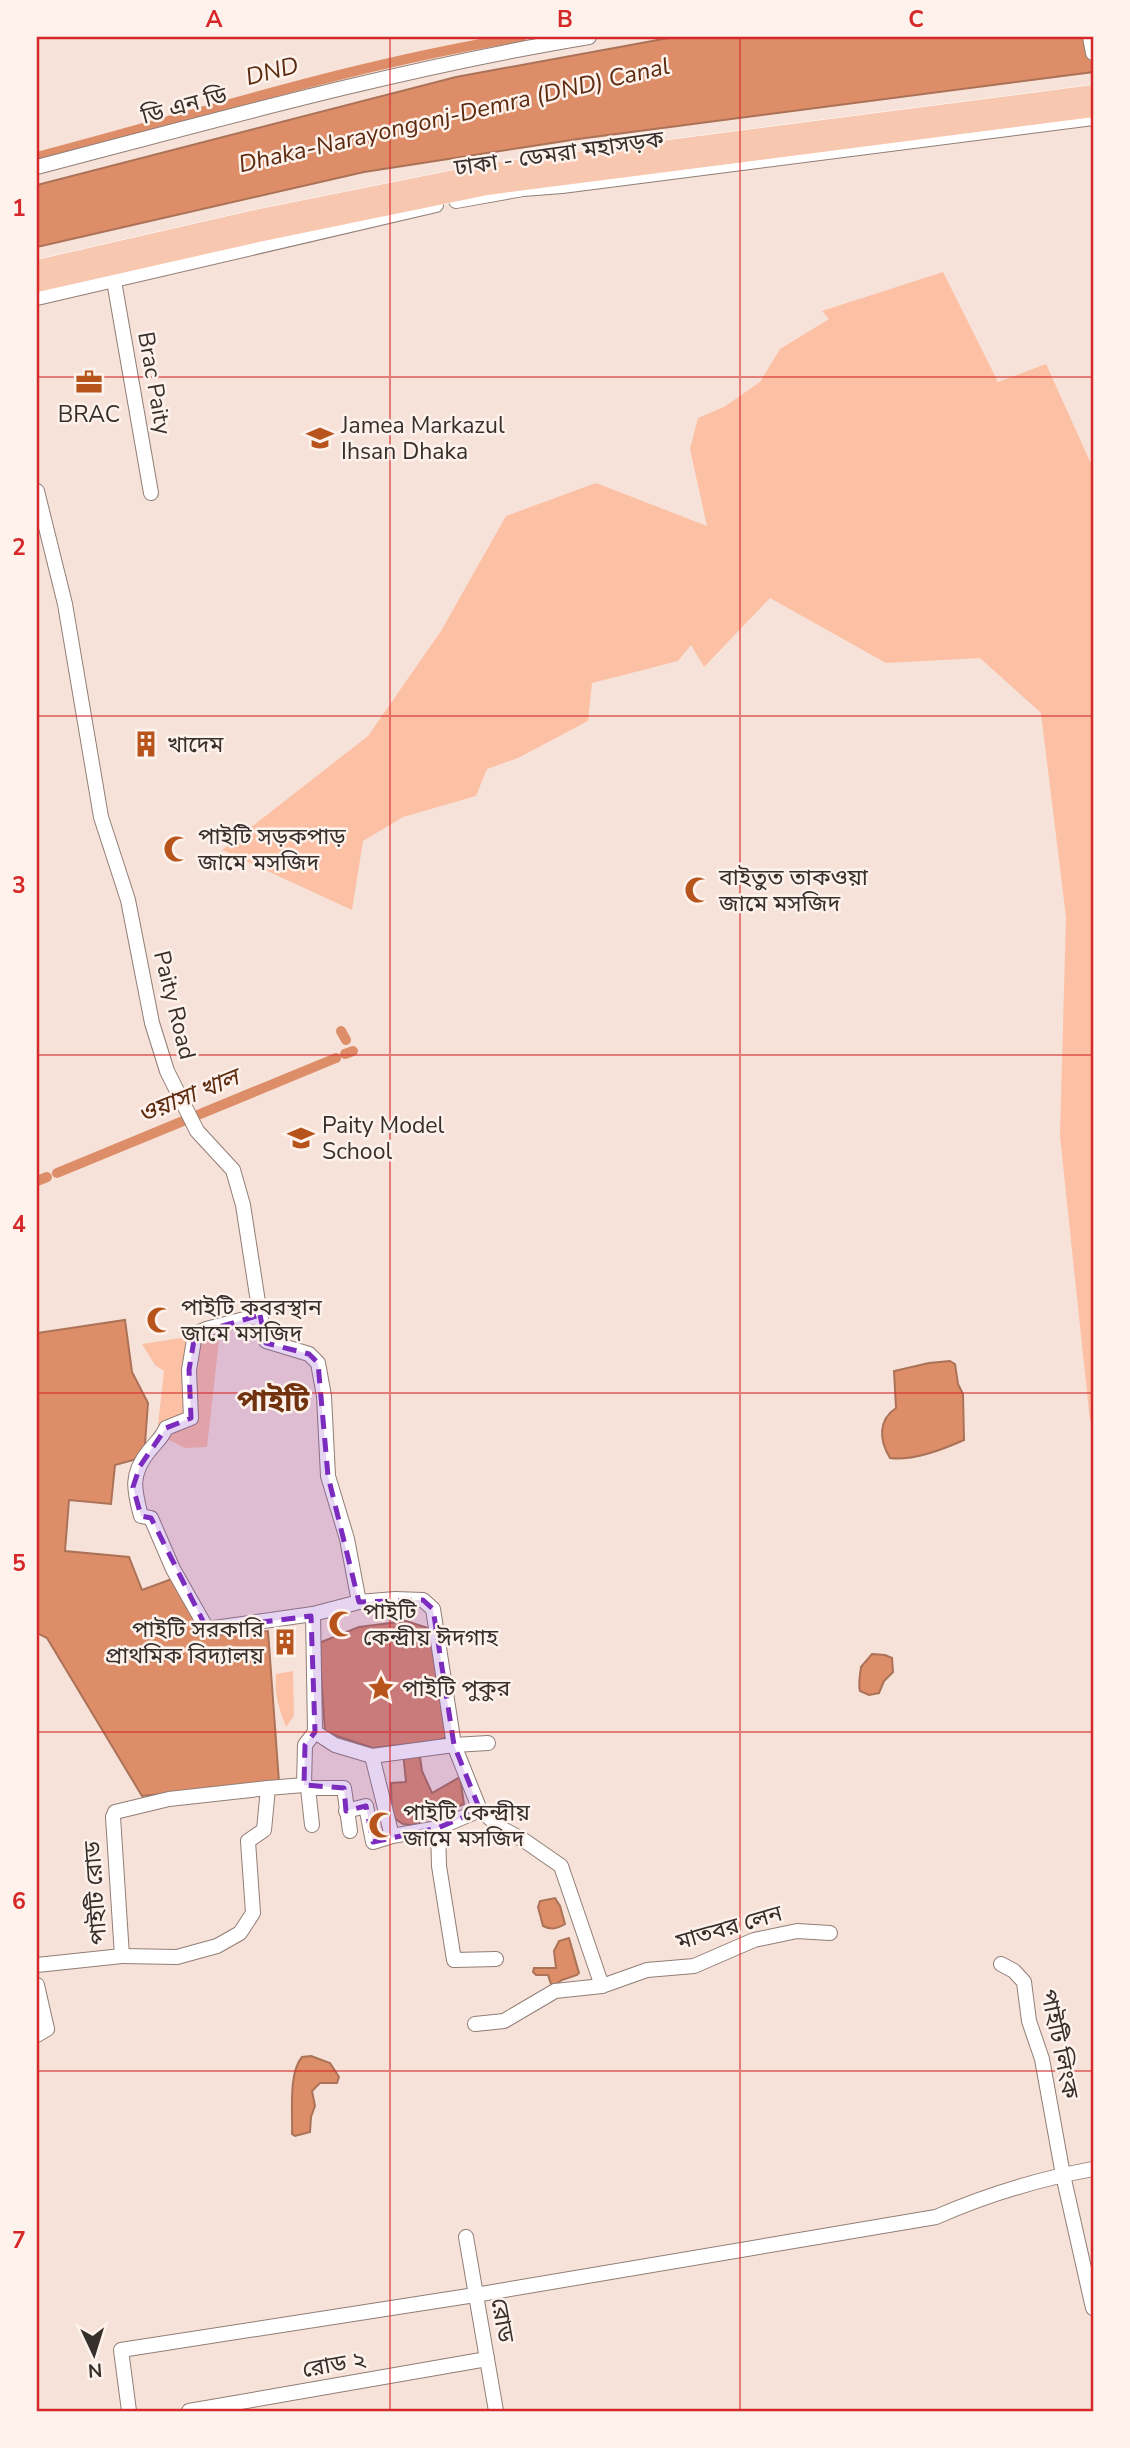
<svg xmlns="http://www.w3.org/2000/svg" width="1130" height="2448" font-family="'Nunito Sans','Noto Sans Bengali',sans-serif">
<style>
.green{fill:#fcc0a4}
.water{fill:#dd8e69;stroke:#ab7257;stroke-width:2}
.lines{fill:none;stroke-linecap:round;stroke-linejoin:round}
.canal{stroke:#dd8e69;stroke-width:10}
.minor-casing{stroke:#917e76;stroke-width:16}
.major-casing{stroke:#fff;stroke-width:19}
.minor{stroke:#fff;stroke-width:14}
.major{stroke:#f8c7b0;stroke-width:18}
.marked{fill:#7b2cbf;fill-opacity:0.2;stroke:#7b2cbf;stroke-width:5;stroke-dasharray:14 9;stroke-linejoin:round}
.grid{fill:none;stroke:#d62828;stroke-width:2;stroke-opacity:0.55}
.labels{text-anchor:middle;stroke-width:5;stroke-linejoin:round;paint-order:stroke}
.street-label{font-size:23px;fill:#372f2c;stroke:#fef2ec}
.poi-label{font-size:23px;fill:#372f2c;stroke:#fef2ec;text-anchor:start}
.water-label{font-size:24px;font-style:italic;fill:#5d2b10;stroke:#fef2ec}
.district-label{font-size:30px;font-weight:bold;fill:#71320f;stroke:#fef2ec}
.neatline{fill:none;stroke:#d62828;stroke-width:2.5}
.grid-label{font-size:23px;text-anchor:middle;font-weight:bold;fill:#d62828}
</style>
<rect width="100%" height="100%" fill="#f7e2d9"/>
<g class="green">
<polygon points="943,272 998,382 1046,364 1093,468 1093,1420 1090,1421 1060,1136 1066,917 1041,713 980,658 886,663 770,598 704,667 691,645 678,661 592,683 588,721 518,758 487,769 476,796 403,817 363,841 352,910 222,850 368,736 441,631 506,516 596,483 707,526 690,449 698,418 724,407 760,382 780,349 829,319 822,311"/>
<polygon points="220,1332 207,1447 185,1448 157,1434 164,1371 155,1365 142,1344"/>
<path d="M 293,1671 L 294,1716 L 286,1727 C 279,1708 274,1695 276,1674 Z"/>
</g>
<g class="water">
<polygon points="674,37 1093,37 1093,72 578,139 364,172 37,247 37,185 456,77"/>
<polygon points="125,1320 132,1372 148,1403 144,1457 115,1465 111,1504 69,1500 65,1551 129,1557 142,1590 177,1577 200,1636 268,1631 279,1782 142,1796 47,1638 37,1633 37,1333"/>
<path d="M 950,1361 L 955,1364 L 958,1384 L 963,1394 L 964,1440 C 944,1449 912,1461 890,1458 C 879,1440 878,1420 896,1408 L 894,1371 L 929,1363 Z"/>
<polygon points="406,1621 431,1629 448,1737 435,1741 373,1748 325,1732 319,1643 359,1627"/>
<path d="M 872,1654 L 885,1655 L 892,1658 L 893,1672 L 884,1681 L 879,1693 L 869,1695 L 860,1691 C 858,1684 860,1675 861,1667 Z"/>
<polygon points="419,1750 422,1771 432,1793 460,1777 464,1804 412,1825 403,1824 392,1817 391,1783 406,1782 403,1752"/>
<path d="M 555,1898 L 560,1906 L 565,1924 C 557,1929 551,1930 543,1926 L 538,1907 L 540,1901 Z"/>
<polygon points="569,1938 579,1973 577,1975 562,1980 552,1987 548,1975 536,1975 533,1972 534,1968 556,1968 554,1951 559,1941"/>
<path d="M 311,2056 L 330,2063 L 339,2077 L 337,2083 L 320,2083 L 312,2091 L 315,2106 L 311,2117 L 310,2132 L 295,2136 L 292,2134 C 293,2114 288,2073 302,2057 Z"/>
</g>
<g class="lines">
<g class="canal">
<path d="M 37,157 C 197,115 357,63 521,37"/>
<polyline points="341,1031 346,1040"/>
<polyline points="345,1054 353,1051"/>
<polyline points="57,1173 336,1058"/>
<polyline points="37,1181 47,1177"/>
</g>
<g class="minor-casing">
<g id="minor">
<polyline points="1090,37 1093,53"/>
<path d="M 37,167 C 220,119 402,68 589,37"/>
<polyline points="456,201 523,189 562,186 1093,118"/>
<polyline points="114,281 151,493"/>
<polyline points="37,298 436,205"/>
<polyline points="37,491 65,604 101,817 128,900 152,1023 167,1071 197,1131 233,1170 243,1205 260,1315 266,1341 309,1354 318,1363 324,1396 328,1476 347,1539 359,1602"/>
<path d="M 260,1315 L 206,1329 L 195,1334 L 189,1370 L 191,1418 L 166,1428 C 162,1438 156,1442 149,1451 C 130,1474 134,1490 141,1516 L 151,1518 L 173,1569 L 207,1629 L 313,1614"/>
<polygon points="395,1599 423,1600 433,1609 454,1745 372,1756 335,1745 315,1732 313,1614 359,1602"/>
<polyline points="372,1756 392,1836"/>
<polyline points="304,1785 305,1745 315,1732"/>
<polyline points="308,1788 312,1825"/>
<polyline points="480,1810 501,1828 525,1841 561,1866 602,1986 647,1970 694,1966 754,1940 797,1931 830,1933"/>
<polyline points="346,1811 366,1806 373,1842 392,1836 438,1828 480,1810 454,1745 488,1743"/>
<polyline points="438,1828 439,1866 454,1960 496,1959"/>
<polyline points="122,1956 177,1957 217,1946 240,1933 253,1913 248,1841 264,1830 268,1788 304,1785 308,1788 344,1788 350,1831"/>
<polyline points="1001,1964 1014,1971 1024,1982 1029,2021 1042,2059 1063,2175 1093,2308"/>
<polyline points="37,1965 122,1956 113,1817 115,1812 169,1799 268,1788"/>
<polyline points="37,1985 47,2029 37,2035"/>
<polyline points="475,2024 504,2021 555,1991 602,1986"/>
<polyline points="466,2237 496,2411"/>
<path d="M 129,2411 L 121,2350 L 475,2295 L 936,2217 C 986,2195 1039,2179 1093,2169"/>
<polyline points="189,2411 487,2359"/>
</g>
</g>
<g class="major-casing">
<g id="major">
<polyline points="37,269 255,219 484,173 1093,94"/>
<polyline points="37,283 258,233 487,186 1093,108"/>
</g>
</g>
<use href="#minor" class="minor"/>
<use href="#major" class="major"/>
</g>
<path class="marked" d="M 260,1315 L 266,1343 L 309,1354 L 318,1363 L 328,1476 L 359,1602 L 423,1600 L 433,1609 L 454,1745 L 480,1810 L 438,1828 L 373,1842 L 366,1806 L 346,1811 L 344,1788 L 304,1785 L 305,1745 L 315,1732 L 311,1616 L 207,1629 L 151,1518 L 141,1516 L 133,1487 L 140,1466 L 166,1428 L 191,1418 L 189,1370 L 195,1334 Z"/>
<path class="grid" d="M 390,37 L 390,2411M 740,37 L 740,2411M 37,377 L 1093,377M 37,716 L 1093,716M 37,1055 L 1093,1055M 37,1393 L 1093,1393M 37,1732 L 1093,1732M 37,2071 L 1093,2071"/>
<defs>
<g id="office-bare" transform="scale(2.1)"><path d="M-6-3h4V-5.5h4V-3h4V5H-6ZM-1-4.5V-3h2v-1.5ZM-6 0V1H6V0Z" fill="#b7541c" stroke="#fef2ec" stroke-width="2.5" paint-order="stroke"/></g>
<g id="school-bare" transform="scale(2.1)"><path d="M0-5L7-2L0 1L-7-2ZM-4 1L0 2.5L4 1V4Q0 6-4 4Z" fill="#b7541c" stroke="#fef2ec" stroke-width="2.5" paint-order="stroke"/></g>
<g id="building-bare" transform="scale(2.1)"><path d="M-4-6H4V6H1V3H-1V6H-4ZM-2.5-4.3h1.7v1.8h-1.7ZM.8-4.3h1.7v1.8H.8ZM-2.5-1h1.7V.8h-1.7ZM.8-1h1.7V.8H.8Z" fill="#b7541c" stroke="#fef2ec" stroke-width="2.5" paint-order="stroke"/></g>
<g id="mosque-bare" transform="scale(2.1)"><path d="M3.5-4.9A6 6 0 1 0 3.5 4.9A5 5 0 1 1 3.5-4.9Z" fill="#b7541c" stroke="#fef2ec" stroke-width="2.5" paint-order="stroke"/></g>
<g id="sight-bare" transform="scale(2.1)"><path d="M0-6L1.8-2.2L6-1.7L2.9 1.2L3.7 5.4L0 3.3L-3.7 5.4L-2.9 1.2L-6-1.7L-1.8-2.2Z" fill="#b7541c" stroke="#fef2ec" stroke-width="2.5" paint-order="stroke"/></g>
</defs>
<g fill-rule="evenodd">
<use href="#office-bare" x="89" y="382"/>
<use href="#school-bare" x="320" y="438"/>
<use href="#building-bare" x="146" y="744"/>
<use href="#mosque-bare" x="177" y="849"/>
<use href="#mosque-bare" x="698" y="890"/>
<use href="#school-bare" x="301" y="1138"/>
<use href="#mosque-bare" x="160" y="1320"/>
<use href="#mosque-bare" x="342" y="1624"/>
<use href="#building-bare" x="285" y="1642"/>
<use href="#sight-bare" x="381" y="1688"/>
<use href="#mosque-bare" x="382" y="1825"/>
</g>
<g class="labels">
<g class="street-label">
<text transform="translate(184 105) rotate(-15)" y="8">ডি এন ডি</text>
<text transform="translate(559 153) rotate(-8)" y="8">ঢাকা - ডেমরা মহাসড়ক</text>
<text transform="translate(155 383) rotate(80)" y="8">Brac Paity</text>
<text transform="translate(175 1005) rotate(76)" y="8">Paity Road</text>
<text transform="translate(95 1893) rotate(-94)" y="8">পাইটি রোড</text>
<text transform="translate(729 1927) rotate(-16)" y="8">মাতবর লেন</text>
<text transform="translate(1060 2044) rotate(78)" y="8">পাইটি লিংক</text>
<text transform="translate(503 2320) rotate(80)" y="8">রোড</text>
<text transform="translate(334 2364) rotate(-10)" y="8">রোড ২</text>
</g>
<g class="poi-label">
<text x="89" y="422" text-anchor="middle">BRAC</text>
<text x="341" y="433">Jamea Markazul<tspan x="341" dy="26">Ihsan Dhaka</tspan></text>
<text x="167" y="752">খাদেম</text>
<text x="198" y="844">পাইটি সড়কপাড়<tspan x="198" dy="26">জামে মসজিদ</tspan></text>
<text x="719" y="885">বাইতুত তাকওয়া<tspan x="719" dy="26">জামে মসজিদ</tspan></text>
<text x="322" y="1133">Paity Model<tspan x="322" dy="26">School</tspan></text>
<text x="181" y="1315">পাইটি কবরস্থান<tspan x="181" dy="26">জামে মসজিদ</tspan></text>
<text x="363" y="1619">পাইটি<tspan x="363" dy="26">কেন্দ্রীয় ঈদগাহ</tspan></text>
<text x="264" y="1637" text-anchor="end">পাইটি সরকারি<tspan x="264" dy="26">প্রাথমিক বিদ্যালয়</tspan></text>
<text x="402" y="1696">পাইটি পুকুর</text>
<text x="403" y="1820">পাইটি কেন্দ্রীয়<tspan x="403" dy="26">জামে মসজিদ</tspan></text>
</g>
<g class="water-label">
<text transform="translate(272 71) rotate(-14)" y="8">DND</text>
<text transform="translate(454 115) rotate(-13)" y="8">Dhaka-Narayongonj-Demra (DND) Canal</text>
<text transform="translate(188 1096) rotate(-22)" y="8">ওয়াসা খাল</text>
</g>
<g class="district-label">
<text x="273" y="1411">পাইটি</text>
</g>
</g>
<rect width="1130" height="2448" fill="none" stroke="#fef2ec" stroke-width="77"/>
<g transform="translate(94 2354) rotate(176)" stroke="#fef2ec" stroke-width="5" paint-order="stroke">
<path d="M0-5L12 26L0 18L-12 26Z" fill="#372f2c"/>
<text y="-10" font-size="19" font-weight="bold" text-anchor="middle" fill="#372f2c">N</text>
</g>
<rect x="38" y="38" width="1054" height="2372" class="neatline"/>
<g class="grid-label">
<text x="214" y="27">A</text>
<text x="565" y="27">B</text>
<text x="916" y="27">C</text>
<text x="19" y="216">1</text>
<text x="19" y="555">2</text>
<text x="19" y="893">3</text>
<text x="19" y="1232">4</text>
<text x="19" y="1571">5</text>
<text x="19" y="1909">6</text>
<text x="19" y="2248">7</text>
</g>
</svg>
